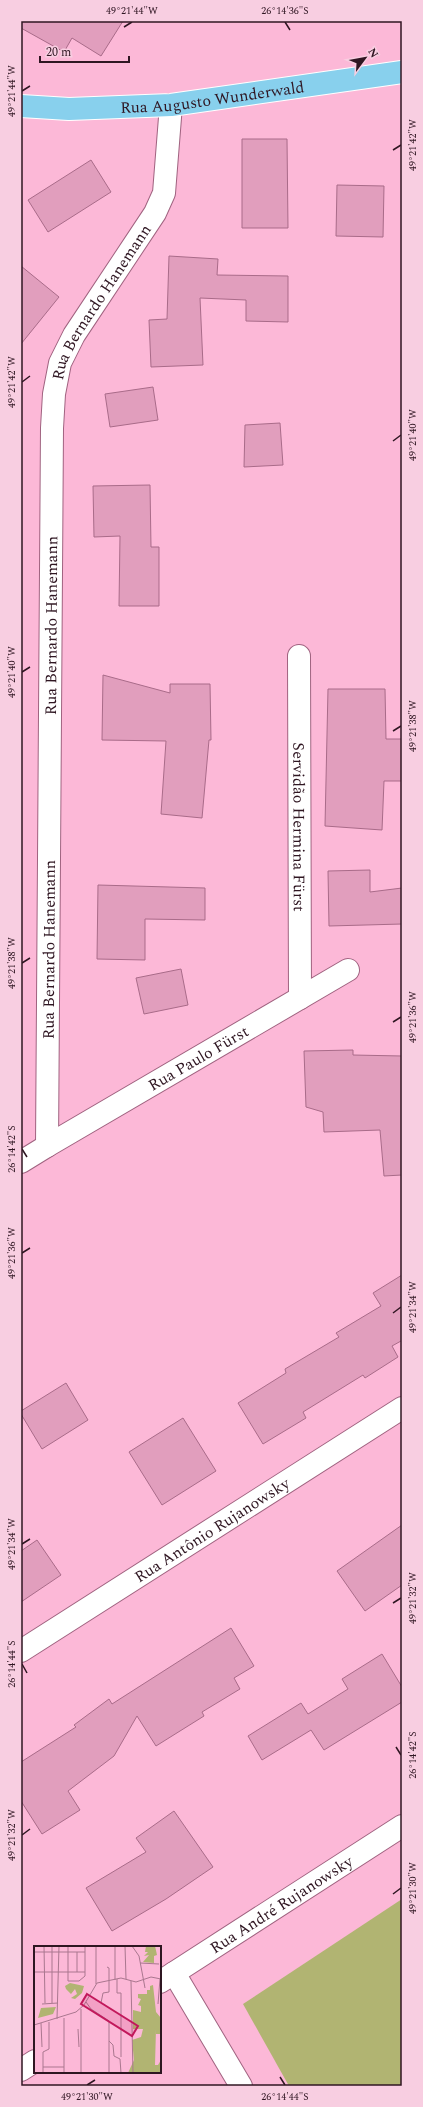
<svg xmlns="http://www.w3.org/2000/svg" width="423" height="2107" font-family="Spectral,serif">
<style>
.grass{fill:#b1b472}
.building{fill:#e19ebd;stroke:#a96b89}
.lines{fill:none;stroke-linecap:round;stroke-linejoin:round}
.minor-casing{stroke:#a06380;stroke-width:24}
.major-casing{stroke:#fff;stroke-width:24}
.minor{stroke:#fff;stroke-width:22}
.major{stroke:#88d0ed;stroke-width:22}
.ticks{fill:none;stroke:#2f1622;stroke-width:1.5}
.labels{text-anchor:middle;stroke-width:3.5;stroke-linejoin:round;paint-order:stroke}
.street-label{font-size:16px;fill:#2f1622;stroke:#f8cee1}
.inset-road{fill:none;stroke:#aa778f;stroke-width:1}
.view{fill:#c2185b;fill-opacity:0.15;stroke:#c2185b;stroke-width:2}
.inset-edge{fill:none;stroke:#2f1622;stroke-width:2}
.neatline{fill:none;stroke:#2f1622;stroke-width:1.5}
.ticks-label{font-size:10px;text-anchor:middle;fill:#2f1622}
</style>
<rect width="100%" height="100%" fill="#fcb8d7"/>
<polygon class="grass" points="402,1899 402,2086 289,2086 243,2004"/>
<g class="building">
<polygon points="21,21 123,21 101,56 72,38 64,52 21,28"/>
<polygon points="242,139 287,139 288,228 242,228"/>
<polygon points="91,160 111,192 48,232 28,200"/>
<polygon points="337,185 384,186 383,237 336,236"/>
<polygon points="169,256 218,259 217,275 288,276 288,322 246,321 246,300 200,298 203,365 151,367 149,320 167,319"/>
<polygon points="21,266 59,297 21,344"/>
<polygon points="153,387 158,420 110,427 105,394"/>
<polygon points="280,423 283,465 244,467 245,425"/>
<polygon points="150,485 151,547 159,547 159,606 119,606 120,536 94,537 93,486"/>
<polygon points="103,675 170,693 170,684 210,684 211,740 209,740 202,818 161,814 166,741 102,740"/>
<polygon points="328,689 385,689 386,739 402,739 402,781 384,781 382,830 325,826"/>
<polygon points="370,870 370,892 402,888 402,924 329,926 328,871"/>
<polygon points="98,885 205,888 205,920 145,919 145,960 97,959"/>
<polygon points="181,969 188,1005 144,1014 136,978"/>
<polygon points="353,1050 353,1055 402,1056 402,1175 384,1176 380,1130 324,1132 323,1112 306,1107 304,1051"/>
<polygon points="402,1275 402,1343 401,1341 392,1346 398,1357 365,1378 363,1375 303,1412 306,1418 263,1444 238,1403 286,1373 285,1369 339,1337 336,1333 381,1306 373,1293"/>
<polygon points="66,1383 88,1420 42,1449 21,1414 21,1411"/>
<polygon points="183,1418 216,1471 162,1505 129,1452"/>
<polygon points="402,1525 402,1585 365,1611 337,1571"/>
<polygon points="37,1540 61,1575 21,1602 21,1551"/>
<polygon points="231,1628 254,1666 234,1678 240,1689 202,1712 204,1716 156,1746 137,1716 114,1756 68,1791 80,1810 42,1834 21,1801 21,1762 76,1727 74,1725 109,1699 112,1704"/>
<polygon points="382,1654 402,1687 402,1702 324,1750 311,1730 262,1760 248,1736 301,1703 308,1714 348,1689 342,1679"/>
<polygon points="174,1811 213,1867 166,1899 112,1931 86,1888 146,1852 136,1838"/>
</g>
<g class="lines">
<g class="minor-casing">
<g id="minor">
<path id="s1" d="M 299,656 L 300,998"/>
<path id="s2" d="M 47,1146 L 348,970"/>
<path id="s3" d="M 21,1162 L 47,1146 L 52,428 L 54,394 L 60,363 L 74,335 L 155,213 L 164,193 L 171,105"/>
<path id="s4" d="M 21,1651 L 402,1408"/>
<polyline points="174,1973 241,2086"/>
<path id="s5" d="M 160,1982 L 402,1826"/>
<polyline points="21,2070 35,2061"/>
</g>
</g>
<g class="major-casing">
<g id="major">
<path id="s6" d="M 21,106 L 69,109 L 171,105 L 402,72"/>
</g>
</g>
<use href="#minor" class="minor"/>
<use href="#major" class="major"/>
</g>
<path class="ticks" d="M 285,22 L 290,30M 124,27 L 132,22M 22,91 L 30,86M 393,150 L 401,145M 22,382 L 30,376M 393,441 L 401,435M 22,672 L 30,667M 393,731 L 401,726M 22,963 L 30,958M 393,1022 L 401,1017M 22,1149 L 27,1157M 22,1253 L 30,1248M 393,1313 L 401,1307M 22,1544 L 30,1539M 393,1603 L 401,1598M 22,1664 L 27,1673M 396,1747 L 401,1755M 22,1835 L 30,1829M 393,1894 L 401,1888M 280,2077 L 285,2085M 87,2085 L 95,2080"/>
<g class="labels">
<g class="street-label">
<text dy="6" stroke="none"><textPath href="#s6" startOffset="192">Rua Augusto Wunderwald</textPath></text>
<text dy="6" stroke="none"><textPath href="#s3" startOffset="887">Rua Bernardo Hanemann</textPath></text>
<text dy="6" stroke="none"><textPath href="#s3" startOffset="551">Rua Bernardo Hanemann</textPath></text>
<text dy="6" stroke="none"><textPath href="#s1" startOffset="171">Servidão Hermina Fürst</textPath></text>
<text dy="6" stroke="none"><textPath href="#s3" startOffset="227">Rua Bernardo Hanemann</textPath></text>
<text dy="6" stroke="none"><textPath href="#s2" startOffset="175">Rua Paulo Fürst</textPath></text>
<text dy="6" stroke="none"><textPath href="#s4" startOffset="226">Rua Antônio Rujanowsky</textPath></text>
<text dy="6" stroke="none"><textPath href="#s5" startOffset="144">Rua André Rujanowsky</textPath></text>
</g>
</g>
<g transform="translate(34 1946)">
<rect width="127" height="127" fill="#fcb8d7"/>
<path d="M 112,0 L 121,0 L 123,9 L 120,10 L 120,17 L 109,16 L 115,9 L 110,10 L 114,6 L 111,6 ZM 36,37 L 50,40 L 48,47 L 41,53 L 37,52 L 43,48 L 41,43 L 37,48 L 32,43 L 31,40 ZM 119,39 L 122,66 L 127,72 L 126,88 L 122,88 L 122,83 L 99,83 L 99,64 L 107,66 L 107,60 L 104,59 L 107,53 L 104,52 L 104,48 L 113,48 L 113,44 L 116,44 L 116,40 Z" fill="#b1b472"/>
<path d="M 22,61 L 19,68 L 4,72 L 7,62 ZM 109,83 L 122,83 L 121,119 L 124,119 L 127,114 L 127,127 L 94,127 L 100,114 L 98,94 L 107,91 Z" fill="#b1b472"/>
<path class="inset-road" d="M 10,0 L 11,57M 18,0 L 18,57M 34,0 L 34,35 L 45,35 L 51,30 L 51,0M 91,0 L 92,33M 98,0 L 105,10 L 111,42M 0,6 L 51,6M 106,17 L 125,18M 0,26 L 51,26M 43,26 L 43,6M 83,33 L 83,47 L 87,47 L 87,111M 81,34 L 81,0M 97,35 L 99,127M 62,38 L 62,0M 52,56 L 57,63 L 75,75 L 75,127M 67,57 L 69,47 L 75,46 L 75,22 L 73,21M 8,58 L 24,57M 124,58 L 126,33M 47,63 L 47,127M 23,73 L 25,0M 7,77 L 8,101M 0,79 L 42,66 L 50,59 L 63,37 L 87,32 L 102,36 L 117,31 L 127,33M 44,83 L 45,101M 75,95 L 79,99 L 80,110 L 86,113 L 87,127M 9,121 L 30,121M 9,127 L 9,106 L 15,103 L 15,76M 30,127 L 30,72"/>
<path class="view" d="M 53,48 L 104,80 L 98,90 L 47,58 Z"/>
<rect width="127" height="127" class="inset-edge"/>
</g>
<rect width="423" height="2107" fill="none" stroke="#f8cee1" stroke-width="44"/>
<g transform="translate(365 58) rotate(58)" stroke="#f8cee1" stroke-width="3" paint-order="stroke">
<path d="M0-3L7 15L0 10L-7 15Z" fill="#2f1622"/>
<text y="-6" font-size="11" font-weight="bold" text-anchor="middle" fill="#2f1622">N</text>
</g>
<path d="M40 56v6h89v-6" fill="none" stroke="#2f1622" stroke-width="2"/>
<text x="46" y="56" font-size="12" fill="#2f1622" stroke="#f8cee1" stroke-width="3" paint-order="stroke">20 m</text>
<rect x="22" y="22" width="379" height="2063" class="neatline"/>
<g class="ticks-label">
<text x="132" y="14">49°21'44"W</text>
<text x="285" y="14">26°14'36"S</text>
<text transform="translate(11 91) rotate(-90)" y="4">49°21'44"W</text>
<text transform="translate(412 145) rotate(-90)" y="4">49°21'42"W</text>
<text transform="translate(11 382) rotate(-90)" y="4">49°21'42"W</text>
<text transform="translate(412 435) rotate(-90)" y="4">49°21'40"W</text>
<text transform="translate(11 672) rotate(-90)" y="4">49°21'40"W</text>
<text transform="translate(412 726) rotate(-90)" y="4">49°21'38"W</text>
<text transform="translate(11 963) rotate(-90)" y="4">49°21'38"W</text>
<text transform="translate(412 1017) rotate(-90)" y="4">49°21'36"W</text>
<text transform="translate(11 1149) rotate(-90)" y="4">26°14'42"S</text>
<text transform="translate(11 1253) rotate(-90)" y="4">49°21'36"W</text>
<text transform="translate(412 1307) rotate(-90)" y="4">49°21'34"W</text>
<text transform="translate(11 1544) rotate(-90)" y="4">49°21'34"W</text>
<text transform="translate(412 1598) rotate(-90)" y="4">49°21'32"W</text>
<text transform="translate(11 1664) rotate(-90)" y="4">26°14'44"S</text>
<text transform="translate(412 1755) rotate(-90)" y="4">26°14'42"S</text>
<text transform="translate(11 1835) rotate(-90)" y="4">49°21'32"W</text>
<text transform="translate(412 1888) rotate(-90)" y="4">49°21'30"W</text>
<text x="87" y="2100">49°21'30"W</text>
<text x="285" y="2100">26°14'44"S</text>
</g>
</svg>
